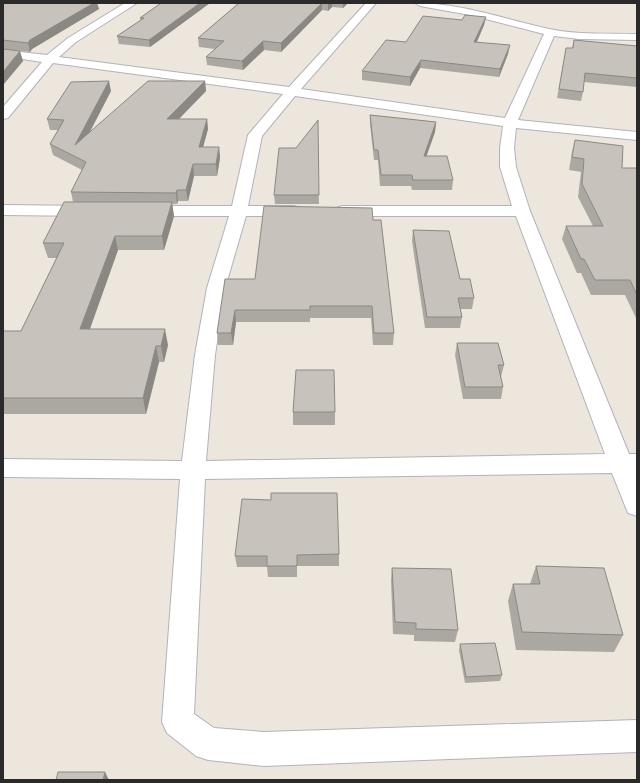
<svg xmlns="http://www.w3.org/2000/svg" width="640" height="783" font-family="'IBM Plex Sans',sans-serif">
<style>
.lines{fill:none;stroke-linecap:round;stroke-linejoin:round}
.minor-casing{stroke:#b0b3bd;stroke-width:2}
.minor{fill:#fff;fill-rule:evenodd}
.wall{fill:#aba8a2}
.shaded-wall{fill:#8b8884}
.building{fill:#c7c3bc;stroke:#8b8884}
</style>
<rect width="100%" height="100%" fill="#ece6dd"/>
<g class="lines">
<g class="minor-casing">
<g id="minor">
<path d="M 125,3 L 137,3 L 76,42 L 59,57 L 289,87 L 366,3 L 376,3 L 301,89 L 505,118 L 544,34 L 470,15 L 420,6 L 415,3 C 461,3 504,19 549,29 C 578,35 608,33 637,34 L 637,40 L 579,39 L 554,36 L 518,120 L 637,132 L 637,140 L 516,128 L 514,148 L 516,167 L 530,211 L 629,454 L 637,454 L 637,516 L 628,513 L 612,473 L 205,479 L 194,714 L 214,728 L 264,732 L 637,720 L 637,752 L 264,766 L 208,760 L 196,756 L 167,733 L 162,722 L 180,479 L 3,477 L 3,459 L 182,461 L 195,355 L 207,288 L 229,216 L 142,216 L 136,214 L 134,211 L 136,208 L 142,206 L 232,206 L 248,135 L 283,94 L 53,63 L 8,118 L 3,119 L 3,107 L 42,62 L 3,56 L 3,50 L 47,55 L 68,38 ZM 295,96 L 503,126 L 500,148 L 500,167 L 512,206 L 342,206 L 336,208 L 334,211 L 336,214 L 342,216 L 516,216 L 605,454 L 206,461 L 215,355 L 225,288 L 246,216 L 294,216 L 300,214 L 302,211 L 300,208 L 294,206 L 248,206 L 262,136 Z"/>
<polygon points="3,205 90,206 96,208 98,211 96,214 90,216 3,215"/>
</g>
</g>
<use href="#minor" class="minor"/>
</g>
<g class="wall">
<polygon points="3,3 97,3 99,9 32,49 30,52 3,49 23,61 3,85"/>
<polygon points="161,3 210,3 150,47 119,44 117,36 141,20 140,18"/>
<polygon points="239,3 348,3 343,8 332,7 328,11 322,10 281,52 264,50 243,70 207,65 206,57 215,49 199,47 198,38"/>
<polygon points="486,17 484,25 477,42 508,54 499,77 420,68 410,86 362,80 362,71 406,42 462,20"/>
<polygon points="574,40 637,46 637,87 584,82 583,92 581,101 557,98 566,48 572,48"/>
<polygon points="205,81 206,91 179,119 207,119 208,129 203,147 219,147 220,158 217,176 194,176 188,201 178,201 177,204 172,204 174,216 164,250 118,250 90,329 168,345 164,362 159,362 146,414 3,414 3,331 21,331 57,258 48,258 43,243 73,202 71,192 82,170 53,155 50,144 58,130 50,130 47,119 111,91 90,132"/>
<polygon points="370,115 436,122 435,132 426,156 453,180 452,190 412,190 411,186 380,186 378,160 374,160 370,124"/>
<polygon points="575,140 622,168 637,168 637,318 636,318 625,295 591,295 581,273 577,273 562,239 566,226 593,226 578,197 581,172 569,170 572,152"/>
<polygon points="318,174 319,204 275,204 274,195"/>
<polygon points="373,220 394,333 393,345 373,345 371,318 310,318 310,322 236,322 233,345 218,345 217,333 255,279"/>
<polygon points="413,230 460,279 474,298 472,309 460,309 462,317 460,328 425,328 412,241"/>
<polygon points="457,343 504,365 501,377 503,387 501,399 463,399 455,355"/>
<rect x="293" y="412" width="42" height="13"/>
<polygon points="339,554 339,566 297,566 297,577 268,577 267,567 237,567 235,556"/>
<polygon points="536,566 623,635 614,652 516,650 508,601 513,584 530,584"/>
<polygon points="392,568 458,630 455,642 414,641 414,635 393,634 391,580"/>
<polygon points="460,644 502,675 500,681 465,683 459,650"/>
</g>
<g class="shaded-wall">
<polygon points="94,3 97,3 99,9 32,49 30,52 28,43 30,40"/>
<polygon points="200,3 210,3 150,47 149,40"/>
<polygon points="322,3 322,10 281,52 281,43"/>
<polygon points="328,3 332,3 332,7 328,11"/>
<polygon points="343,3 348,3 343,8"/>
<polygon points="486,17 484,25 473,50 474,42"/>
<polygon points="263,41 264,50 243,70 242,61"/>
<polygon points="510,45 508,54 499,77 500,69"/>
<polygon points="20,51 23,61 3,85 3,72"/>
<polygon points="421,60 420,68 410,86 410,77"/>
<polygon points="109,81 111,91 77,156 75,145"/>
<polygon points="205,81 206,91 169,129 167,119"/>
<polygon points="207,119 208,129 200,158 199,147"/>
<polygon points="436,122 435,132 423,166 424,156"/>
<polygon points="219,147 220,158 217,176 216,164"/>
<polygon points="193,164 194,176 188,201 186,190"/>
<polygon points="177,190 178,201 177,204 176,193"/>
<polygon points="172,202 174,216 164,250 162,236"/>
<polygon points="115,236 118,250 84,345 80,329"/>
<polygon points="235,310 236,322 233,345 231,333"/>
<polygon points="165,329 168,345 164,362 161,346"/>
<polygon points="156,346 159,362 146,414 143,398"/>
<polygon points="105,772 109,780 103,780"/>
</g>
<g class="building">
<polygon points="3,3 94,3 30,40 28,43 3,40"/>
<polygon points="161,3 200,3 149,40 117,36 144,18 140,18"/>
<polygon points="239,3 322,3 281,43 263,41 242,61 206,57 224,41 198,38"/>
<polygon points="465,15 486,17 474,42 510,45 500,69 421,60 410,77 362,71 386,40 406,42 423,16 462,20"/>
<polygon points="574,40 637,46 637,78 585,73 583,92 559,89 566,48 573,48"/>
<polygon points="3,49 20,51 3,72"/>
<polygon points="109,81 75,145 148,81 205,81 167,119 207,119 199,147 219,147 216,164 193,164 186,190 177,190 176,193 71,192 86,162 50,144 64,120 47,119 71,82"/>
<polygon points="370,115 436,122 424,156 447,156 453,180 413,180 412,175 381,175 378,150 374,150"/>
<polygon points="318,120 319,195 274,195 279,148 296,148"/>
<polygon points="575,140 623,146 622,168 637,168 637,295 630,280 595,280 584,259 581,259 566,226 603,226 582,184 584,159 572,157"/>
<polygon points="64,202 172,202 162,236 115,236 80,329 165,329 161,346 156,346 143,398 3,398 3,331 21,331 64,243 43,243"/>
<polygon points="264,206 372,208 373,220 381,220 394,333 374,333 372,306 310,306 310,310 235,310 231,333 217,333 225,279 255,279"/>
<polygon points="413,230 449,231 460,279 470,279 474,298 458,298 462,317 427,317"/>
<polygon points="457,343 498,343 504,365 498,365 503,387 465,387"/>
<polygon points="296,370 334,370 335,412 293,412"/>
<polygon points="271,493 337,493 339,554 297,555 297,566 267,566 267,556 235,556 242,499 271,500"/>
<polygon points="536,566 604,568 623,635 522,632 513,584 540,584"/>
<polygon points="392,568 451,569 458,630 416,629 416,623 395,622"/>
<polygon points="495,643 502,675 466,677 460,644"/>
<polygon points="58,772 105,772 103,780 56,780"/>
</g>
<rect width="640" height="783" fill="none" stroke="#2a2a2a" stroke-width="8"/>
</svg>
